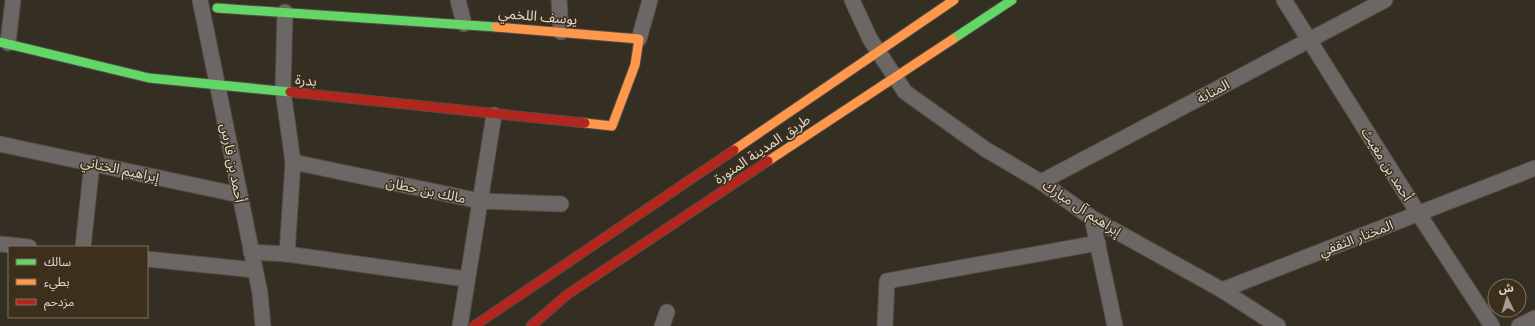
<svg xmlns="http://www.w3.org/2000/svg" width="1535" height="326" font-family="'Nunito Sans','Noto Sans Arabic',sans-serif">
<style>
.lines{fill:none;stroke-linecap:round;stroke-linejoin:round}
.street-casing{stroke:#524c43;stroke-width:17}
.fast-casing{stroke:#524c43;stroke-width:11}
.slow-casing{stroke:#524c43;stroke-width:11}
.jam-casing{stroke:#524c43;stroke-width:11}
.street{stroke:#6c6764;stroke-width:15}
.fast{stroke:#63d668;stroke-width:9}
.slow{stroke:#ff974d;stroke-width:9}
.jam{stroke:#b3261e;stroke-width:9}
.labels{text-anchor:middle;stroke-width:3;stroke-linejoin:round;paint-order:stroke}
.street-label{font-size:14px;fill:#e0d7cc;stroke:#3c2f1c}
</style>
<rect width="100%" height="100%" fill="#352e23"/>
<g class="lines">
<g class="street-casing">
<g id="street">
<polyline points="200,0 260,293 263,326"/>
<polyline points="458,0 464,24"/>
<polyline points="559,0 561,32"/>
<polyline points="852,0 870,39 905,92 985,149 1041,182 1092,218 1222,290 1278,326"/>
<polyline points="1284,0 1418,213 1492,326"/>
<polyline points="285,12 283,91 293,162 287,254"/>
<polyline points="639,39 650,0"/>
<polyline points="8,43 13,0"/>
<polyline points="0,144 240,195"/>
<polyline points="293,162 480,201 561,204"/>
<polyline points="1041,182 1385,0"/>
<polyline points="1092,218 1115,326"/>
<polyline points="0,244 29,247"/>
<polyline points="83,247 92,163"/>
<polyline points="251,252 287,254 466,279"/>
<polyline points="147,259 255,270"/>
<polyline points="1222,290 1535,168"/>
<polyline points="460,326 494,115"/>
<polyline points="662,326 667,312"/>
<polyline points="885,326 887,281 1098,243"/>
<polyline points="1519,326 1535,318"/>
</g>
</g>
<g class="fast-casing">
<g id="fast">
<polyline points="217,8 496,27"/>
<polyline points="953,39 1012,0"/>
<polyline points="0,42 149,78 290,92"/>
</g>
</g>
<g class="slow-casing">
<g id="slow">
<polyline points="496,27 639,39 635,65 612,126 585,123"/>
<polyline points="734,150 954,0"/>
<polyline points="768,161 953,39"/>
</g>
</g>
<g class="jam-casing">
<g id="jam">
<polyline points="290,92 585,123"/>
<polyline points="474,326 734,150"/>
<polyline points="531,326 568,294 768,161"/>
</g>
</g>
<use href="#street" class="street"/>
<use href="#fast" class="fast"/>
<use href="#slow" class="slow"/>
<use href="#jam" class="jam"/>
</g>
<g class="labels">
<g class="street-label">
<text transform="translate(538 16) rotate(5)" y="5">يوسف اللخمي</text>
<text transform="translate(306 80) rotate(6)" y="5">بدرة</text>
<text transform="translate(1213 91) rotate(-28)" y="5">المنابة</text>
<text transform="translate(762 149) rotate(-34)" y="5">طريق المدينة المنورة</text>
<text transform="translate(233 163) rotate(79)" y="5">أحمد بن فارس</text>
<text transform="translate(1387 164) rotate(58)" y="5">أحمد بن مغيث</text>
<text transform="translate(120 169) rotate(12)" y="5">إبراهيم الختاني</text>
<text transform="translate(426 190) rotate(12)" y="5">مالك بن حطان</text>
<text transform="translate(1082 208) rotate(33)" y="5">إبراهيم آل مبارك</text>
<text transform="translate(1356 238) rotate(-21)" y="5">المختار الثقفي</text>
</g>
</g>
<rect x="8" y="246" width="140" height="72" fill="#3c2f1c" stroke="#7e7262"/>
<rect x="16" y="259" width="20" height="6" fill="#63d668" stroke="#7e7262"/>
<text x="44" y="266" font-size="12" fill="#e0d7cc">سالك</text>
<rect x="16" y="279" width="20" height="6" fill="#ff974d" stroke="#7e7262"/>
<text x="44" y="286" font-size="12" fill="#e0d7cc">بطيء</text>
<rect x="16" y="299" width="20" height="6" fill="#b3261e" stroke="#7e7262"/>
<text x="44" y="306" font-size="12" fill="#e0d7cc">مزدحم</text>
<g transform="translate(1507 298) rotate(355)"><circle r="19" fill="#3c2f1c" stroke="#7e7262"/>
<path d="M0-3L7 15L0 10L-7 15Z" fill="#a49c91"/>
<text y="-6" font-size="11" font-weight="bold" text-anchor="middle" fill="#e0d7cc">ش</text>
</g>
</svg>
